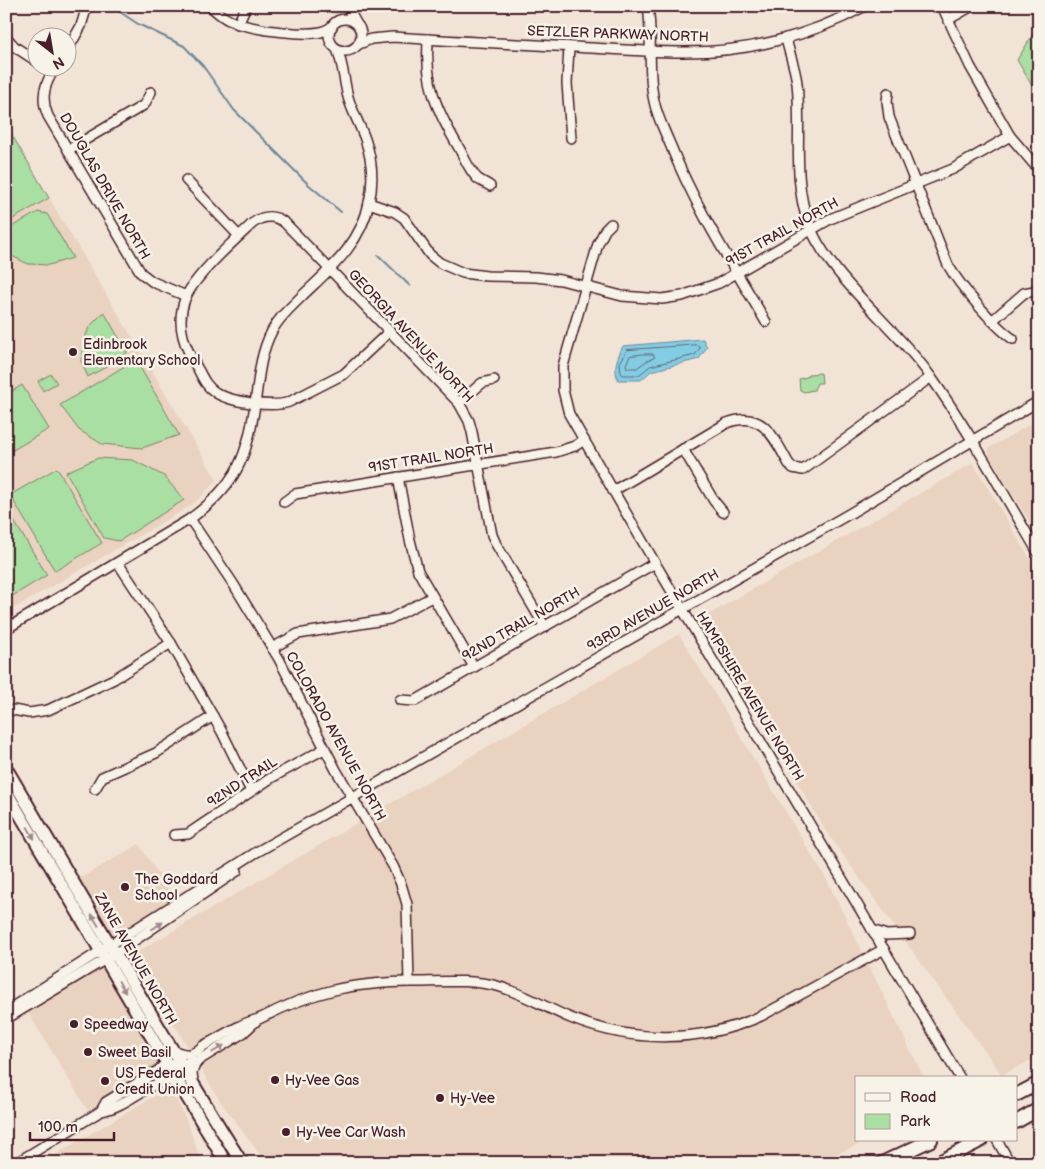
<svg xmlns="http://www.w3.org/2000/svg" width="1045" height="1169" font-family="'Balsamiq Sans',sans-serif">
  <rect width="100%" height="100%" fill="#f1e4d6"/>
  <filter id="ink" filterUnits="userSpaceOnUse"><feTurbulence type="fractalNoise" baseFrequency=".02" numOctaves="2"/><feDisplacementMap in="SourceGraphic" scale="10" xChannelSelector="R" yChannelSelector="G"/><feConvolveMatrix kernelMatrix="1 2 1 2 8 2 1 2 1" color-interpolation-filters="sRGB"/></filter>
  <g filter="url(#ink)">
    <!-- built -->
    <g fill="#ead2c0">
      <polygon points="49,198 217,480 199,499 189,507 6,613 6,223"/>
      <polygon points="1039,419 1039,537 989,455 989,448"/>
      <polygon points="973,463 1039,574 1039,1056 1002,1075 827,833 703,621 704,617"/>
      <polygon points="679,634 828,882 924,1078 856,1078 856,1140 870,1140 814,1163 266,1163 220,1101 135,959 139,951"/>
      <polygon points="139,844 175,900 123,933 111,935 103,927 89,895 79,879"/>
      <polygon points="99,969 105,969 123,994 132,1016 154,1054 158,1061 157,1066 153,1072 88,1111 26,1009 72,981 90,974"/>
      <polygon points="168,1088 173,1093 186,1119 202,1163 41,1163"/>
    </g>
    <!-- green -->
    <g fill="#a9dfa2" stroke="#7a7f66">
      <polygon points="1039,28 1039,98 1017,60 1035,31"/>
      <polygon points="6,125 49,198 6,223"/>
      <polygon points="38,212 47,214 73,258 49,265 28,264 6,253 6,230"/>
      <polygon points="104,312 127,352 125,356 88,377 81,361 83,344 89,327"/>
      <polygon points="128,364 140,367 179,435 142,448 102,444 79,430 60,405"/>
      <polygon points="821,373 822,383 817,383 814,390 804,392 800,390 799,379 807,377 809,374"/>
      <polygon points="51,374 57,383 43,391 38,381"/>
      <polygon points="22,385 49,429 6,454 6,395"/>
      <polygon points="98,458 133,460 164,476 184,500 119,541 104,538 66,472"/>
      <polygon points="57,468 102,543 55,571 10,495"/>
      <polygon points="6,508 47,575 6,600"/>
    </g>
    <!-- water -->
    <path fill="#83cde4" stroke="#6c879a" d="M703,339l4,8 -8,12 -48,12 -10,9h-23c-5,-14 -1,-21 5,-34z"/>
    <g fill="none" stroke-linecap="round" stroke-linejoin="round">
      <!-- shore -->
      <g stroke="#616575" stroke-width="1">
        <polygon points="698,345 700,348 695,355 650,366 639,375 623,375 621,373 620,363 627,350"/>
        <polygon points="643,354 653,354 655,357 645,362 637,368 627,368 626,364 630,356"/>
      </g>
      <!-- stream -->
      <g stroke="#6c879a" stroke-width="2">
        <polyline points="111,6 138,24 184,46 203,66 234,110 308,184 341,212"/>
        <polyline points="378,255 410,286"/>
      </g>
      <defs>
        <g id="minor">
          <path d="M210,6c6,5 12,11 19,14 18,9 72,16 92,12 4,-1 7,-3 11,-5"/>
          <polyline points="350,6 350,12 356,23"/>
          <path d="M648,6c5,32 -1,64 6,95 3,15 10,29 16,43 25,63 62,120 96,178"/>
          <polyline points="942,6 970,66 1010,136 1039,170"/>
          <polyline points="949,19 972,6"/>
          <circle cx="345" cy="35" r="16"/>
          <polyline points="238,24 246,6"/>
          <polyline points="6,37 15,47 38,62"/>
          <path d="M786,38c3,15 9,29 11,45 5,46 -5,94 11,139 21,56 85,102 120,151 41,57 75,120 111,181"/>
          <path d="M428,39c-3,46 8,70 31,109 5,9 10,22 18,30 3,3 9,5 13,8"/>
          <path d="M359,44l12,-5 22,-2c60,4 121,7 181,10 35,2 71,5 106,5 64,1 129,-15 185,-46"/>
          <polyline points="569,47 567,83 571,138"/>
          <polyline points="68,49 81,26 87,6"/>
          <path d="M55,68c-10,15 -15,30 -7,48l93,157 12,9 33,14"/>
          <path d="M888,93l-1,8 2,16 59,148c12,21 45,60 65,74"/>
          <polyline points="68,150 144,105 151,92"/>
          <polyline points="186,180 239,236"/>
          <polyline points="369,203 395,212 404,218 430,255 440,263 463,273 487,276 536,277 561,280 622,296 662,299 682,296 719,283 830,219 953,169 1010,136"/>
          <polyline points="611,224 605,230 598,244 563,366 563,390 569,414 655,563 960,1078"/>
          <polyline points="993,320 1024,293 1039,290"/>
          <path d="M390,331l-46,43 -55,28c-16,6 -60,0 -74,-10 -8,-5 -12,-13 -16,-21 -14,-23 -24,-45 -14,-72 8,-22 50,-59 68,-76 11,-8 22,-8 32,0l174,180 10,18 3,11 20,103 4,9 49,83"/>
          <polyline points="459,403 482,383 494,380"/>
          <polyline points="683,449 714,501 723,512"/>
          <polyline points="398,477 410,540 418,571 474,667"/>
          <path d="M613,491l114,-68c36,-14 47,15 62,41l4,4 10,2 128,-93"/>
          <polyline points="284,502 295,494 556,452 575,446 584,440"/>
          <polyline points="190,519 234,585 279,659 336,770 393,866 401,884 407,904 409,982"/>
          <polyline points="118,563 171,643 222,732 251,791"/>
          <path d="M6,629l184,-110c48,-35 59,-65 66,-122 3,-23 5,-45 16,-66 7,-14 19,-24 30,-35 28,-27 59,-52 67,-93 5,-22 3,-44 -4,-64 -5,-14 -13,-28 -17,-42 -4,-16 -5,-33 -11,-48"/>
          <polyline points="272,648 298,634 390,619 432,597"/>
          <polyline points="400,700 415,701 655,563"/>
          <polyline points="13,710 29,713 48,710 114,679 171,643"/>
          <polyline points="95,789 102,777 156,753 213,716"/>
          <polyline points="174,835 188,834 271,778 324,749"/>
          <polyline points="872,930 886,935 910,934"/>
          <polyline points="6,1011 255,853 849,514 1039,401"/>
          <polyline points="6,1019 116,953 237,871"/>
          <path d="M172,1050c6,2 12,5 18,4 5,-1 10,-5 13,-8 12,-6 24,-14 37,-20 6,-4 14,-5 21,-8 53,-27 89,-35 149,-36 28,0 59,-3 87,4 26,7 51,23 76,33 61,24 128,24 188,-3l123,-67"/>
          <polyline points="193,1081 192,1073 196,1062 243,1033 255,1022"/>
          <polyline points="101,1111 106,1102 159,1070 164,1065 165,1061"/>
          <polyline points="997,1140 1010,1163"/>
          <path d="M16,1163l85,-52c24,-4 42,-25 67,-31l12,6"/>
        </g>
        <g id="major">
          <path d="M6,768c78,132 154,265 236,395"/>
          <polyline points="6,791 226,1163"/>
          <polyline points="176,1063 186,1065 196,1062"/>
        </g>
        <g id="highway">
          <polyline points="1016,1095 1039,1083"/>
          <polyline points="1016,1122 1039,1109"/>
          <polyline points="882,1163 931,1140"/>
          <polyline points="937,1163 982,1140"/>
        </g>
      </defs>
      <!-- minor casing -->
      <use href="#minor" stroke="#4a1f2b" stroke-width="12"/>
      <!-- major casing -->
      <use href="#major" stroke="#4a1f2b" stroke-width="15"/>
      <!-- highway casing -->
      <use href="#highway" stroke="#4a1f2b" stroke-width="16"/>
      <!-- minor -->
      <use href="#minor" stroke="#f7f3e8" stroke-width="9"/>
      <!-- major -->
      <use href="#major" stroke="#f7f3e8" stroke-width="11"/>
      <!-- highway -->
      <use href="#highway" stroke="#f7f3e8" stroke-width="12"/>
    </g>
    <!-- one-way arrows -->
    <defs><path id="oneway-solid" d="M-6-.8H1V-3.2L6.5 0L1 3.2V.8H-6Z" transform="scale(1.25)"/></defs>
    <g fill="#a0898a">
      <use href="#oneway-solid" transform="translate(31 833) rotate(60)"/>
      <use href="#oneway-solid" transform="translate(95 920) rotate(-121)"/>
      <use href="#oneway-solid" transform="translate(157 926) rotate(-33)"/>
      <use href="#oneway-solid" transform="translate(122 987) rotate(59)"/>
      <use href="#oneway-solid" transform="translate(218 1049) rotate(-31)"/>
    </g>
  </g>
  <!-- markers -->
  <g fill="#4a1f2b" stroke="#f7f3e8" stroke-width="2">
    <circle cx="73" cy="352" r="5"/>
    <circle cx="125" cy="887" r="5"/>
    <circle cx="74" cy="1024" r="5"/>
    <circle cx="88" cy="1052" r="5"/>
    <circle cx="275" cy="1080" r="5"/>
    <circle cx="105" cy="1081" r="5"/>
    <circle cx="440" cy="1098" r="5"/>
    <circle cx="286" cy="1132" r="5"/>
  </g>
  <g text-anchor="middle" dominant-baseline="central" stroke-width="5" stroke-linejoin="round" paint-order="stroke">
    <!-- street labels -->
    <g font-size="14" fill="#4a1f2b" stroke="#f7f3e8">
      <text transform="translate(618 34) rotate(2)">SETZLER PARKWAY NORTH</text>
      <text transform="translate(105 186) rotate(60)">DOUGLAS DRIVE NORTH</text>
      <text transform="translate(782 232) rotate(-29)">91ST TRAIL NORTH</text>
      <text transform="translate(411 336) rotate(47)">GEORGIA AVENUE NORTH</text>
      <text transform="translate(431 458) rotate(-9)">91ST TRAIL NORTH</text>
      <text transform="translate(653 610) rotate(-30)">93RD AVENUE NORTH</text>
      <text transform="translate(521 624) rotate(-30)">92ND TRAIL NORTH</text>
      <text transform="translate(750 696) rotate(59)">HAMPSHIRE AVENUE NORTH</text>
      <text transform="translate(336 736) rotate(61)">COLORADO AVENUE NORTH</text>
      <text transform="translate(242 782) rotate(-33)">92ND TRAIL</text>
      <text transform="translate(136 959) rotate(60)">ZANE AVENUE NORTH</text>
    </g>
    <!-- poi labels -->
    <g font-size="14" fill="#4a1f2b" stroke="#f7f3e8" text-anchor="start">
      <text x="83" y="344">Edinbrook<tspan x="83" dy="16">Elementary School</tspan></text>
      <text x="135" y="879">The Goddard<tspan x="135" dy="16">School</tspan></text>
      <text x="84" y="1024">Speedway</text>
      <text x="98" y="1052">Sweet Basil</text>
      <text x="115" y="1073">US Federal<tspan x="115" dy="16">Credit Union</tspan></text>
      <text x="285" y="1080">Hy-Vee Gas</text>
      <text x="450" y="1098">Hy-Vee</text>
      <text x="296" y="1132">Hy-Vee Car Wash</text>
    </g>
  </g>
  <!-- margin -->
  <rect width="1045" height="1169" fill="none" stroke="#f7f3e8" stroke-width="25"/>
  <rect x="12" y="12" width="1020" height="1144" fill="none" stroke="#4a1f2b" stroke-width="2" filter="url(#ink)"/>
  <!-- legend -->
  <rect x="855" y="1076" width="162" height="65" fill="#f7f3e8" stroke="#b29e9c"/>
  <rect x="865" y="1093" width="25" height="8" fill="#f7f3e8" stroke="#b29e9c"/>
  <text x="900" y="1102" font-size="15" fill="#4a1f2b">Road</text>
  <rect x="865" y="1114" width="25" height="15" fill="#a9dfa2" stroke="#b29e9c"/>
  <text x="900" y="1126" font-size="15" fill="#4a1f2b">Park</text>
  <!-- north arrow -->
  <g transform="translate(52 52) rotate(149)"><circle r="24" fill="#f7f3e8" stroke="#b29e9c"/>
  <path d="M0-4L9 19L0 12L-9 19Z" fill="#4a1f2b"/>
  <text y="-8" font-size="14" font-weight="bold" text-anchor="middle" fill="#4a1f2b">N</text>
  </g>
  <!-- scale -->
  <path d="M30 1132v8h84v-8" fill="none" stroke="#4a1f2b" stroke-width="2.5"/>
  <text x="38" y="1132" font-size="15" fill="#4a1f2b" stroke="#f7f3e8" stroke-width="4" paint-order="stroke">100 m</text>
</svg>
